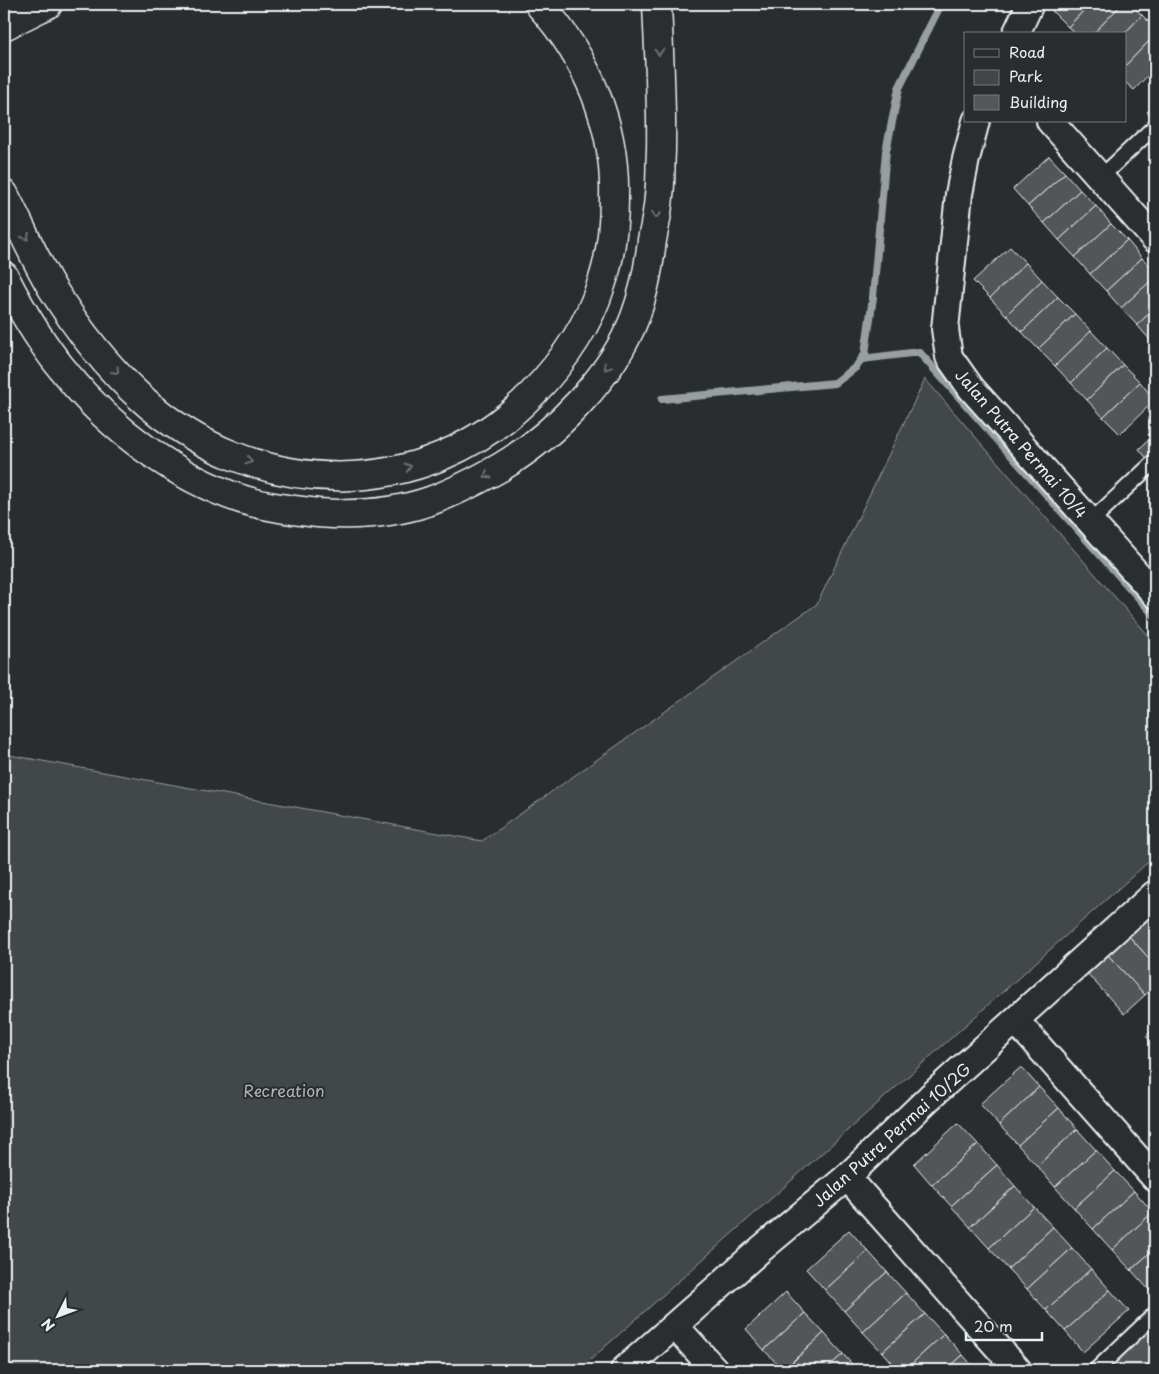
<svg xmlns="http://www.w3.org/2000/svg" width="1159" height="1374" font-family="'Playpen Sans',sans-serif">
  <rect width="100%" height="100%" fill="#2a2d2e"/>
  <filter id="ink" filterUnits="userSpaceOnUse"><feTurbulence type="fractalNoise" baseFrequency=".02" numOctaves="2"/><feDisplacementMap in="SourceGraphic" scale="10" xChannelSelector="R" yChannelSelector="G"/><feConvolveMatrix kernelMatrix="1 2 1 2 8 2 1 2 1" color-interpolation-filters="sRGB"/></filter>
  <g filter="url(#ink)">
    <!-- green -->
    <polygon fill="#424648" stroke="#959ca0" points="925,379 1155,643 1155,856 579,1370 4,1370 4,754 482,841 817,604"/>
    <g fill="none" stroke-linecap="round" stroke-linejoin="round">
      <!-- stream -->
      <g stroke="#989fa3" stroke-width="8">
        <polyline points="862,359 919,352 1155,616"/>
        <polyline points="662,399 835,383 856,367 865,354 873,297 886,151 899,88 941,4"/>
      </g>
    </g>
    <!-- building -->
    <g fill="#535759" stroke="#e8f1f8">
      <polygon points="1058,4 1090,4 1068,27 1052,11"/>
      <polygon points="1090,4 1122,4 1093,34 1076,34 1068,27"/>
      <polygon points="1122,4 1130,4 1142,15 1124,34 1093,34"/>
      <polygon points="1142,15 1155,28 1155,35 1125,66 1124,34"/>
      <polygon points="1155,35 1155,68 1134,90 1125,82 1125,66"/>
      <polygon points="1155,105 1155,121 1147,112"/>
      <polygon points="1049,156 1065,173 1028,206 1013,189"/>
      <polygon points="1065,173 1080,190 1044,223 1028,206"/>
      <polygon points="1080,190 1096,206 1059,240 1044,223"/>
      <polygon points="1096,206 1111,224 1075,257 1059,240"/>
      <polygon points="1111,224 1127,240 1090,274 1075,257"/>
      <polygon points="1127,240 1142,258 1106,291 1090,274"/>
      <polygon points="1010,247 1026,263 990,298 973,281"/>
      <polygon points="1142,258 1155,271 1155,277 1121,308 1106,291"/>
      <polygon points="1026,263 1042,280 1006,315 990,298"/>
      <polygon points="1155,277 1155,308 1137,325 1121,308"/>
      <polygon points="1042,280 1058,297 1022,332 1006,315"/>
      <polygon points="1058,297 1075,314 1038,349 1022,332"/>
      <polygon points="1155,308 1155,339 1152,342 1137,325"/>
      <polygon points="1075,314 1091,331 1055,366 1038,349"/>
      <polygon points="1091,331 1107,348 1071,383 1055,366"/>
      <polygon points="1107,348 1123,365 1087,400 1071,383"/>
      <polygon points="1123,365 1140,382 1103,417 1087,400"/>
      <polygon points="1140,382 1155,400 1120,434 1103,417"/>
      <polygon points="1155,434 1155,466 1154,467 1139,449"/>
      <polygon points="1148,915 1155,924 1155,965 1127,934"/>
      <polygon points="1127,934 1155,965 1155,986 1145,995 1106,953"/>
      <polygon points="1106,953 1145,995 1124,1014 1085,971"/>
      <polygon points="1155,1027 1155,1046 1146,1036"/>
      <polygon points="1021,1067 1039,1087 999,1125 980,1104"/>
      <polygon points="1039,1087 1059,1108 1018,1145 999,1125"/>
      <polygon points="1059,1108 1077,1129 1037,1166 1018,1145"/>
      <polygon points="958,1123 978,1144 932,1185 914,1164"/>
      <polygon points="1077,1129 1096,1150 1055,1187 1037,1166"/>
      <polygon points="978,1144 997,1165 951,1206 932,1185"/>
      <polygon points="1096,1150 1115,1171 1074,1208 1055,1187"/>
      <polygon points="997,1165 1015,1186 970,1227 951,1206"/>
      <polygon points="1115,1171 1134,1191 1093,1229 1074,1208"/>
      <polygon points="1015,1186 1034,1207 989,1248 970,1227"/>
      <polygon points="1134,1191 1153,1212 1112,1250 1093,1229"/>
      <polygon points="1034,1207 1053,1227 1008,1269 989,1248"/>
      <polygon points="1153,1212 1155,1215 1155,1248 1131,1270 1112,1250"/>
      <polygon points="1053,1227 1072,1248 1027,1289 1008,1269"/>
      <polygon points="849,1230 868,1251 825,1290 806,1269"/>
      <polygon points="1072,1248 1091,1269 1046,1310 1027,1289"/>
      <polygon points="1155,1248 1155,1286 1150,1291 1131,1270"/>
      <polygon points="868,1251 887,1272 844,1311 825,1290"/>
      <polygon points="1091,1269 1110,1290 1065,1331 1046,1310"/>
      <polygon points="887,1272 906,1293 863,1332 844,1311"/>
      <polygon points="1110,1290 1129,1311 1083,1352 1065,1331"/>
      <polygon points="786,1292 805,1313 764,1350 746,1329"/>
      <polygon points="906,1293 925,1314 882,1352 863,1332"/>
      <polygon points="805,1313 824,1333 783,1370 764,1350"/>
      <polygon points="925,1314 944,1334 905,1370 898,1370 882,1352"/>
      <polygon points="1146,1330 1155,1340 1155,1359 1143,1370 1103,1370"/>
      <polygon points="824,1333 843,1354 825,1370 784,1370"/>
      <polygon points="944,1334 963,1355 946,1370 905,1370"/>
      <polygon points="843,1354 857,1370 825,1370"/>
      <polygon points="963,1355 976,1370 946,1370"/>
      <polygon points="1155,1359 1155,1370 1143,1370"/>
    </g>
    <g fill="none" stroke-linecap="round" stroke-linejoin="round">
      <defs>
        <g id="service">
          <polyline points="1101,177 1155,126"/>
          <polyline points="1090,522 1155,461"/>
          <polyline points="1096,1370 1155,1314"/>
        </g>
        <g id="minor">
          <polyline points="1016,34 1030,4"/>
          <polyline points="976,121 966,159 959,194 945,329 949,357 971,388 1155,594"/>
          <polyline points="1050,121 1155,239"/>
          <polyline points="1016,1021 1155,1178"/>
          <polyline points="847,1177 1018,1370"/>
          <polyline points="675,1326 715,1370"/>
          <polyline points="624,1370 761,1249 847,1177 930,1097 1155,894"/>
        </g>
        <g id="motorway">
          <polyline points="4,26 48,4"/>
          <path d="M4,194c16,31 30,64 48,94 24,39 54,78 88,109 114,104 284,109 393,-4 30,-31 55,-66 68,-108 10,-28 13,-59 13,-88 2,-72 -27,-140 -75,-193"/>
          <path d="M4,276c18,36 38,69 64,100 43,53 107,101 173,123 25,8 51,11 77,14 37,3 77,0 112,-12 25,-9 48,-21 71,-34 53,-32 112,-91 134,-150 9,-24 14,-51 17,-77 3,-14 6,-29 7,-44 2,-15 1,-30 2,-45 1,-49 -2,-98 -4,-147"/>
        </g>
      </defs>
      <!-- service casing -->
      <use href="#service" stroke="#e8f1f8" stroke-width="18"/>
      <!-- minor casing -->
      <use href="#minor" stroke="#e8f1f8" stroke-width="30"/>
      <!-- motorway casing -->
      <use href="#motorway" stroke="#e8f1f8" stroke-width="31"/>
      <!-- service -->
      <use href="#service" stroke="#2a2d2e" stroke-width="14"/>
      <!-- minor -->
      <use href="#minor" stroke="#2a2d2e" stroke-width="26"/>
      <!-- motorway -->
      <use href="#motorway" stroke="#2a2d2e" stroke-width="28"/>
    </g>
    <!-- one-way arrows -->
    <defs><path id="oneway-chevron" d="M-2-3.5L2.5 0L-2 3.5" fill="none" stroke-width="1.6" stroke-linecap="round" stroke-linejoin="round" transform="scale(1.25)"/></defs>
    <g stroke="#6c7275">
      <use href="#oneway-chevron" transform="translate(659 52) rotate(87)"/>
      <use href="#oneway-chevron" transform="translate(656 215) rotate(99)"/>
      <use href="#oneway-chevron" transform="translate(26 237) rotate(63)"/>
      <use href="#oneway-chevron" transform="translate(607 367) rotate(124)"/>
      <use href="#oneway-chevron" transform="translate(116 371) rotate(48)"/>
      <use href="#oneway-chevron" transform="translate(249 461) rotate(18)"/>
      <use href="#oneway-chevron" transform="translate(408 467) rotate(-15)"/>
      <use href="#oneway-chevron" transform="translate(487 475) rotate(149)"/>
    </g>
  </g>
  <g text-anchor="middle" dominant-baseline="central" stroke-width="4" stroke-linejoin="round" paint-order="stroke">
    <!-- street labels -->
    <g font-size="16" fill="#e8f1f8" stroke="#2a2d2e">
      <text transform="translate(1022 443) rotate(49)">Jalan Putra Permai 10/4</text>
      <text transform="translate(891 1134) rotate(-42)">Jalan Putra Permai 10/2G</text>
    </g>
    <!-- park labels -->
    <g font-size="16" fill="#aeb5ba" stroke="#2a2d2e">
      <text x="284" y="1090">Recreation</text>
    </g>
  </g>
  <!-- margin -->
  <rect width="1159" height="1374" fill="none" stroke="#2a2d2e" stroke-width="20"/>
  <rect x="10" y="10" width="1139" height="1354" fill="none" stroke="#e8f1f8" stroke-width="2" filter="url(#ink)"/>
  <!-- legend -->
  <rect x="964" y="32" width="162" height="90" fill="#2a2d2e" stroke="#767b7f"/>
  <rect x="974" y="49" width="25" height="8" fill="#2a2d2e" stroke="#767b7f"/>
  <text x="1009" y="58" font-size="15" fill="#e8f1f8">Road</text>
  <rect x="974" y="70" width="25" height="15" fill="#424648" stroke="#767b7f"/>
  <text x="1009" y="82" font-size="15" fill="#e8f1f8">Park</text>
  <rect x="974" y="95" width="25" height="15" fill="#535759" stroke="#767b7f"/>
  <text x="1009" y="108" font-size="15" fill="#e8f1f8">Building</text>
  <!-- north arrow -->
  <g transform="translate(58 1316) rotate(228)" stroke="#2a2d2e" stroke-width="4" paint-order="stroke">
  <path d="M0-4L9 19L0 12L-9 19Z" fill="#e8f1f8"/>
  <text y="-8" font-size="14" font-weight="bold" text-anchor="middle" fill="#e8f1f8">N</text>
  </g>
  <!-- scale -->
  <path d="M966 1332v8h76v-8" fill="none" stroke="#e8f1f8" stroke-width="2.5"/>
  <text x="974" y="1332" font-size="15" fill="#e8f1f8" stroke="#2a2d2e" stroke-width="4" paint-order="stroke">20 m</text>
</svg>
